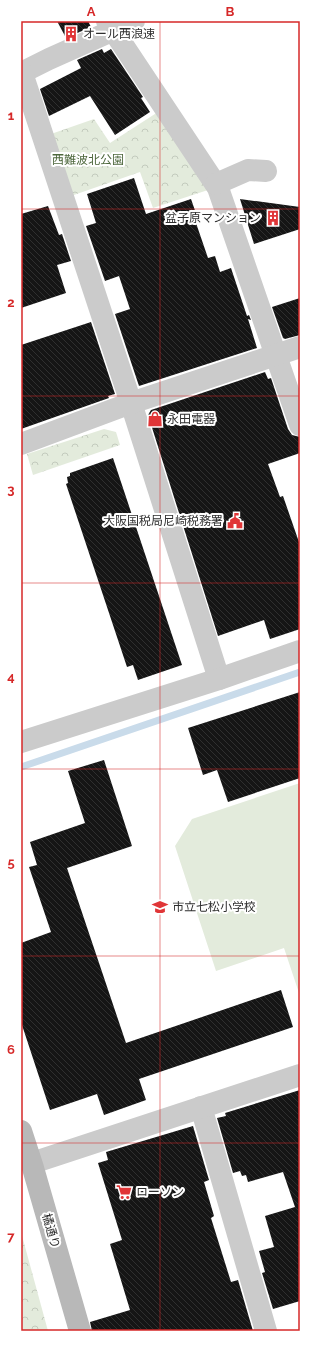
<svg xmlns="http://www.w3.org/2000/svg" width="321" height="1352" font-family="Raleway,'Noto Sans JP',sans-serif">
  <defs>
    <pattern id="forest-crowns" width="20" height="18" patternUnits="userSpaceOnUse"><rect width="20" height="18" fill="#e3ebdc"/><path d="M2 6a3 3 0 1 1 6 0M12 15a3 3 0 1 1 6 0" fill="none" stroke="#c3cabd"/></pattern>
    <pattern id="building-back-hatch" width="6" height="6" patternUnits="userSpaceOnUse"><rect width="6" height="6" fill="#151515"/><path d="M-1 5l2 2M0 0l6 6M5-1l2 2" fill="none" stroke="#2f2f2f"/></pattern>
  </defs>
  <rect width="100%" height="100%" fill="#fff"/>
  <!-- forest -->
  <g fill="url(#forest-crowns)">
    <polygon points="158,112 208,190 153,208 140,172 71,196 51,134 94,119 110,143"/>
    <polygon points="104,429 116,432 120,445 33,475 27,454"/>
    <polygon points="21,1232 48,1331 21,1331"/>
  </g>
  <!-- pitch -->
  <polygon fill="#e3ebdc" points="300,783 300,996 284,948 216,971 175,846 192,819"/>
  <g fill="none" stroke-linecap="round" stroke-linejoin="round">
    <!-- stream -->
    <polyline stroke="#c9dbea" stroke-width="7" points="21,767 300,672"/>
  </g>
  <!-- building -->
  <g fill="url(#building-back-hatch)">
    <polygon points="57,21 88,21 91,27 66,38"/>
    <polygon points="102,49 104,53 111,49 143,97 141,98 150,112 115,135 90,96 49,116 40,89 81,68 77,60"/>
    <polygon points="134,178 146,214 191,199 199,222 196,223 208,258 215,256 220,272 231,268 247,316 249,315 251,320 248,319 257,348 139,386 115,314 130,309 119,276 105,281 86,226 96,223 87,194"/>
    <polygon points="240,199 300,207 300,229 254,244"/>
    <polygon points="48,206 59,235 62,234 71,261 57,265 66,293 21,308 21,214"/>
    <polygon points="300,298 300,335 285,339 283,338 272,307"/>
    <polygon points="91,322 115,394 108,396 109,398 21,429 21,345"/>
    <polygon points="265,372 268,379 271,378 288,429 292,435 300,437 300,453 268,464 280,497 283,496 300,545 300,629 270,639 264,620 218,636 148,415 151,410"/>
    <polygon points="113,458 182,665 138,680 133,665 127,667 66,484 68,483 67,477 70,476 70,473"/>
    <polygon points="300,692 300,778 228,802 217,770 203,775 188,728"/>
    <polygon points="104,760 132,846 67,868 126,1043 281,990 293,1027 139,1079 146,1100 104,1115 97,1094 50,1110 21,1022 21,943 51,932 29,867 37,865 30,842 85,823 68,771"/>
    <polygon points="300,1090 300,1301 273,1309 262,1273 265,1272 259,1251 274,1247 265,1216 295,1207 283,1172 248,1182 246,1175 242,1176 240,1171 233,1173 217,1118 226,1116 225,1113"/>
    <polygon points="193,1126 209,1180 204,1182 214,1216 211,1218 231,1282 238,1280 253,1331 92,1331 90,1322 130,1310 110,1244 122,1240 98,1163 108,1160 106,1152"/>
  </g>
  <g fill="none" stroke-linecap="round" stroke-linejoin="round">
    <!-- street -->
    <g stroke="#cbcbcb" stroke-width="22">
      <polyline points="107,21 218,188 300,425"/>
      <polyline points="21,73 49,59 134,21"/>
      <polyline points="22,73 131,403 219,679"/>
      <polyline points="216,184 248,170 266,171"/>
      <polyline points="21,444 131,403 300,347"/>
      <polyline points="21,742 219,679 300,651"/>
      <polyline points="201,1107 266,1331"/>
      <polyline points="32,1163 300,1075"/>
    </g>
    <!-- secondary -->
    <polyline stroke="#b8b8b8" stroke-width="22" points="21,1131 33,1168 80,1331"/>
  </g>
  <!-- grid -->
  <path fill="none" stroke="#d62828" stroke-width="1" stroke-opacity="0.55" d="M160,21v1310M21,209h279M21,396h279M21,583h279M21,769h279M21,956h279M21,1143h279"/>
  <!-- icons -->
  <defs>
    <symbol id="building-bare" viewBox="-9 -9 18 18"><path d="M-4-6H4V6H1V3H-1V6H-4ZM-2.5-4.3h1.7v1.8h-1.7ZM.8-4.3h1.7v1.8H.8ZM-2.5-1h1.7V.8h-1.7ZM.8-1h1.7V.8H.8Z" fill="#e03537" stroke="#fff" stroke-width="2.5" paint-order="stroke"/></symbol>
    <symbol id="shop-bare" viewBox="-9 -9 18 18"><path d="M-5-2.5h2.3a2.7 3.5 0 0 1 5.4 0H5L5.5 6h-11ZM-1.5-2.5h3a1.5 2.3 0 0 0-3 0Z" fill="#e03537" stroke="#fff" stroke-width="2.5" paint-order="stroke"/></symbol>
    <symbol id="civic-bare" viewBox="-9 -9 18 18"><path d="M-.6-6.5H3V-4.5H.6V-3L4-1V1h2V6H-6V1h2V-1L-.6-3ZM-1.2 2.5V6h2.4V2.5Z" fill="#e03537" stroke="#fff" stroke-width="2.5" paint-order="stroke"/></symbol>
    <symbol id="school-bare" viewBox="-9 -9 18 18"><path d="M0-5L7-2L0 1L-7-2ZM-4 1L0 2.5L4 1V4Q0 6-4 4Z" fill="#e03537" stroke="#fff" stroke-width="2.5" paint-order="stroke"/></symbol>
    <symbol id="supermarket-bare" viewBox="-9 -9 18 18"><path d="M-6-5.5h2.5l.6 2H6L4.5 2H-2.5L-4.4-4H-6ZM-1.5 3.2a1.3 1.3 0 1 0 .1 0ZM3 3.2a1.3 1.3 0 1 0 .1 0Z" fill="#e03537" stroke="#fff" stroke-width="2.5" paint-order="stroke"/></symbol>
  </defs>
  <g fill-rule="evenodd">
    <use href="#building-bare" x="60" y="23" width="22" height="22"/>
    <use href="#building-bare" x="262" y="207" width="22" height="22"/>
    <use href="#shop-bare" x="144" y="408" width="22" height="22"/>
    <use href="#civic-bare" x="224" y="510" width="22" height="22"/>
    <use href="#school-bare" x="149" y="896" width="22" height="22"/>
    <use href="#supermarket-bare" x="113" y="1181" width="22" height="22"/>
  </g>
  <g text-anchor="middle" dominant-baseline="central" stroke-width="4" stroke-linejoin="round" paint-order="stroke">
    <!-- poi labels -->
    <g font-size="12" fill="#2e2e2e" stroke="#fff" text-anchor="start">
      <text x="83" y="34">オール西浪速</text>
      <text x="261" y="218" text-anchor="end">盆子原マンション</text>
      <text x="167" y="419">永田電器</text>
      <text x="223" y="521" text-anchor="end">大阪国税局尼崎税務署</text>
      <text x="172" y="907">市立七松小学校</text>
      <text x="136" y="1192">ローソン</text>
    </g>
    <!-- park labels -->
    <g font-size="12" fill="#4e683d" stroke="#fff">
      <text x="88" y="160">西難波北公園</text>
    </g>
    <!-- street labels -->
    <g font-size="12" fill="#2e2e2e" stroke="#fff">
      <text transform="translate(51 1231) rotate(74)">橘通り</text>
    </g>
  </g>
  <!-- border -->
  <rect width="321" height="1352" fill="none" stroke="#ffffff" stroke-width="44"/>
  <rect x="22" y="22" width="277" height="1308" fill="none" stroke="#d62828" stroke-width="1.5"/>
  <g font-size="13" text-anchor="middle" font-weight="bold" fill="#d62828">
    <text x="91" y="16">A</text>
    <text x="230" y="16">B</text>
    <text x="11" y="120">1</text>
    <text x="11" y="307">2</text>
    <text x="11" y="494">3</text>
    <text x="11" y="681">4</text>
    <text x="11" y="867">5</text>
    <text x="11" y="1054">6</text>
    <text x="11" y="1241">7</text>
  </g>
</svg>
